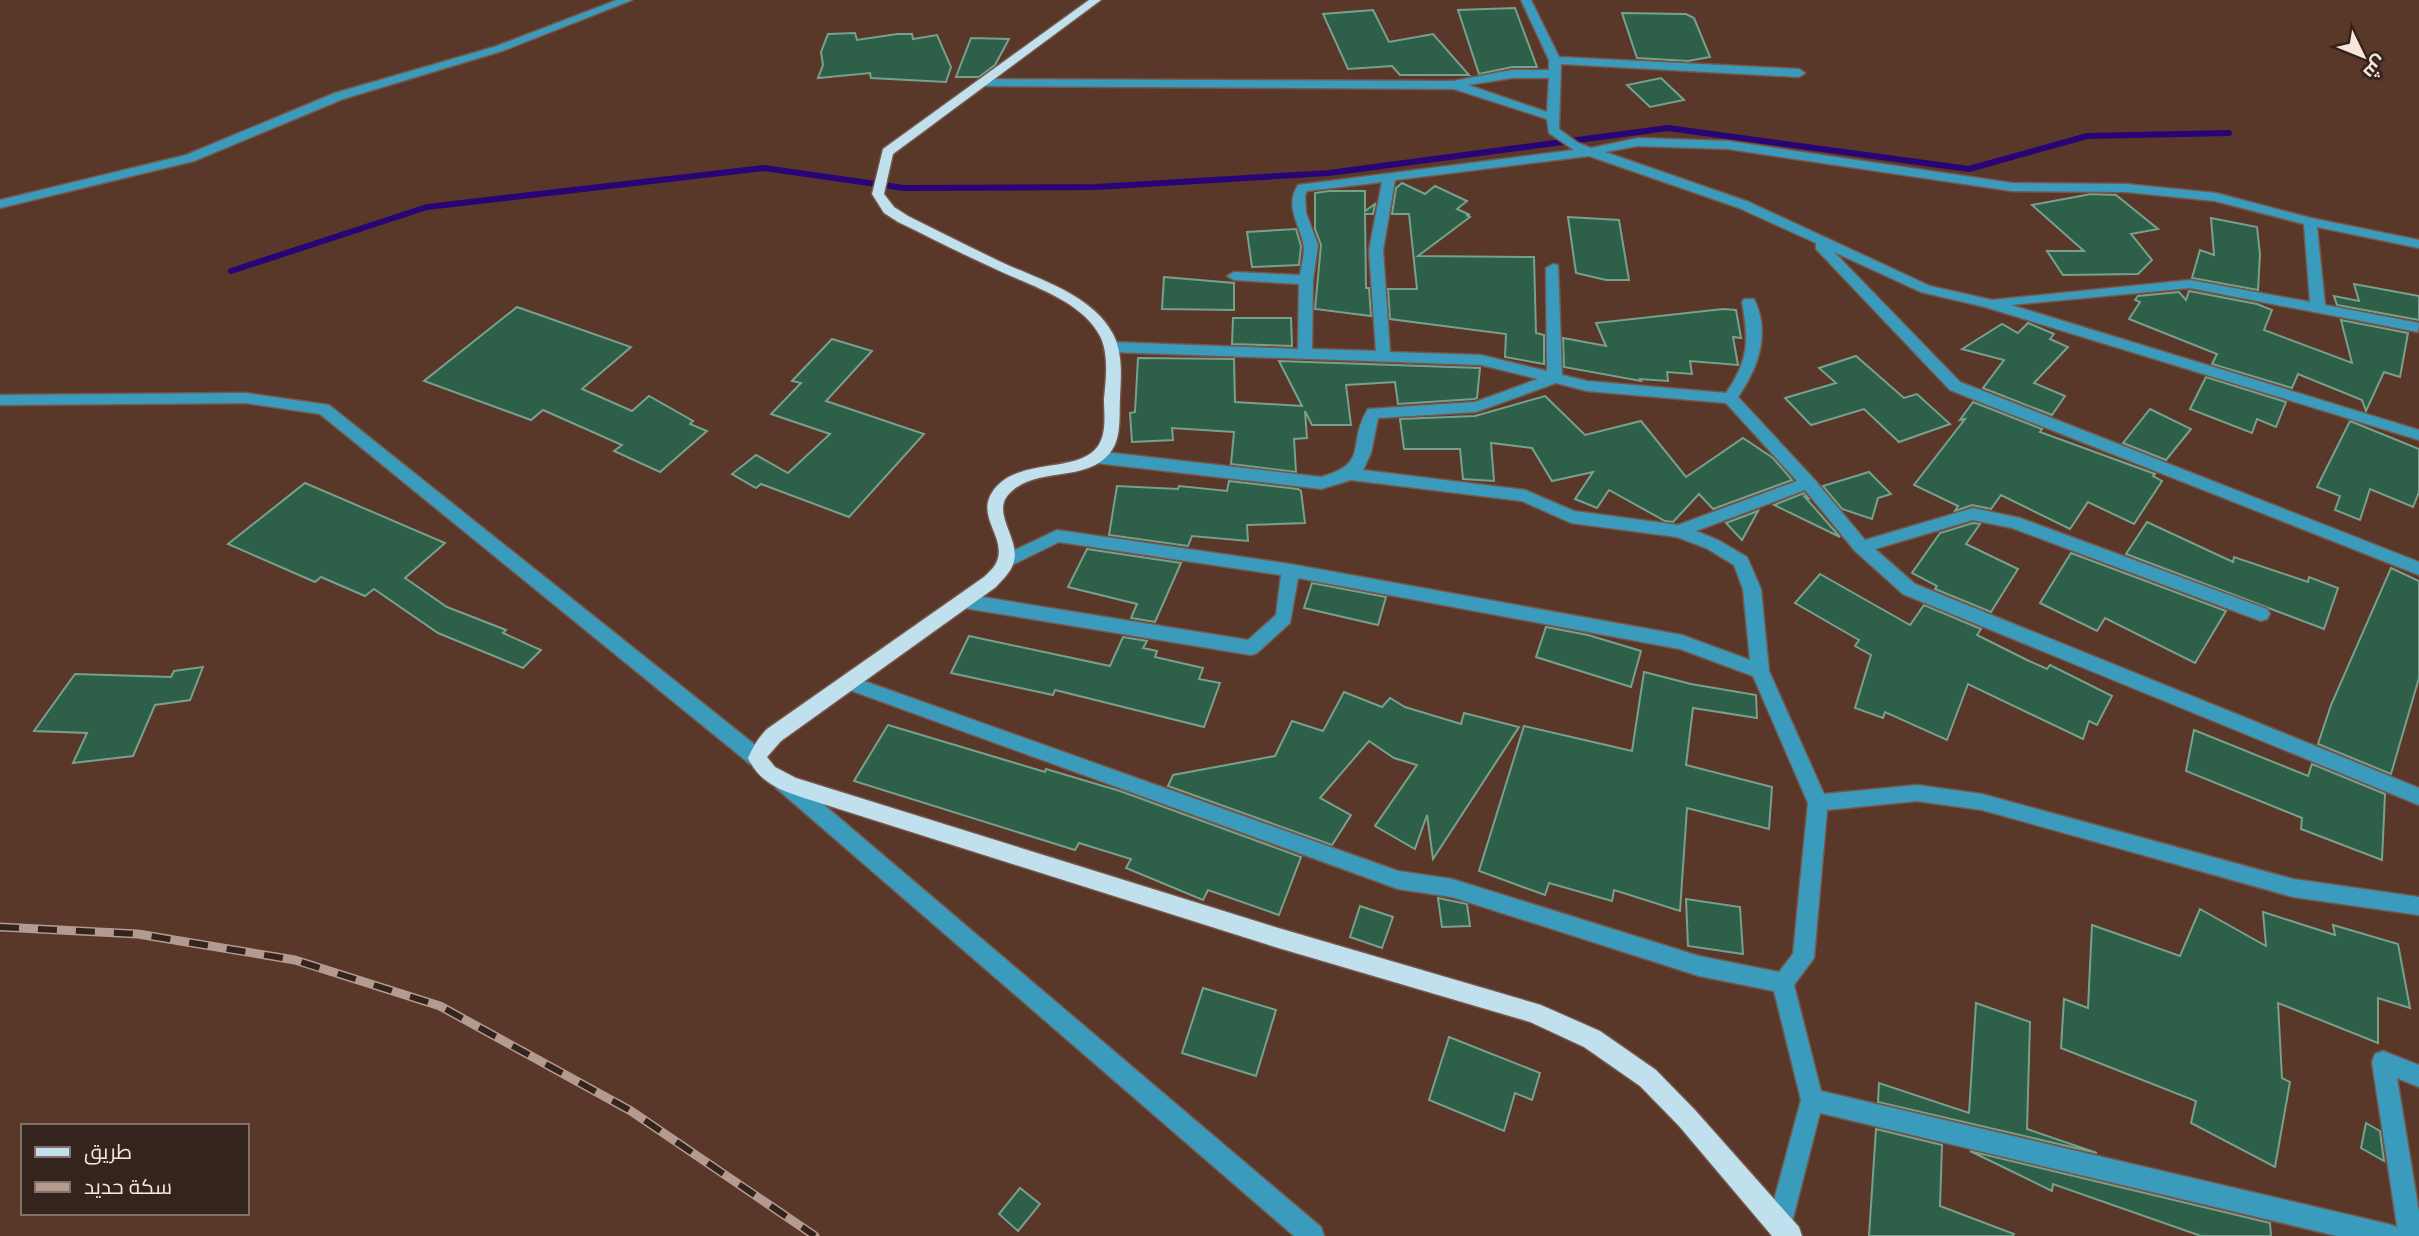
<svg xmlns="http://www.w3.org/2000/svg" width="2419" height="1236" font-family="'IBM Plex Sans',Cairo,sans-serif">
  <rect width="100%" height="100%" fill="#59382a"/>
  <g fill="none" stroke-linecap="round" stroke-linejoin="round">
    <!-- stream -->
    <polyline stroke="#290476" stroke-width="6" points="231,271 427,207 764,168 904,188 1096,187 1329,173 1668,128 1969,169 2087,136 2229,133"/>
  </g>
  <!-- building -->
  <g fill="#2d5f49" stroke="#78a18d" stroke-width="2">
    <polygon points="1515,8 1537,67 1512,67 1479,74 1458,10"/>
    <polygon points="1373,10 1389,42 1433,34 1469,75 1400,75 1392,66 1348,69 1323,14"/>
    <polygon points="1622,13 1686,14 1694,18 1710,57 1688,61 1637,58"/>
    <polygon points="855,33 857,40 897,34 912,34 913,39 937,35 951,67 946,82 871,78 870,73 818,78 823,65 821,52 828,34"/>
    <polygon points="971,38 1009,39 995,65 979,77 956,77"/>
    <polygon points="1661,78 1684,100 1650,107 1627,85"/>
    <polygon points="1402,183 1425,194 1435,186 1467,201 1457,209 1470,215 1466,215 1470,217 1418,256 1534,257 1536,333 1544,335 1544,364 1505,357 1506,334 1390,319 1388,289 1417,289 1409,214 1392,214 1396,188"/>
    <polygon points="1329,191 1365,191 1365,211 1375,204 1373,214 1365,214 1366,288 1369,288 1371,316 1315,309 1321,245 1315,229 1315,193"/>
    <polygon points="2091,194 2116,195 2158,229 2131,234 2152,260 2138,274 2063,275 2047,251 2084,251 2032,205"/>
    <polygon points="1568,217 1619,220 1629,280 1606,280 1576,273"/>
    <polygon points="2211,218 2257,227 2260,254 2258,290 2192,278 2200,250 2214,255"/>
    <polygon points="1296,229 1301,246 1299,265 1252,267 1247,232"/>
    <polygon points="1164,277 1234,283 1234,310 1162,309"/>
    <polygon points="2354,284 2419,296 2419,320 2337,305 2334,296 2359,301"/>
    <polygon points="2189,291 2257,304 2272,310 2264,330 2352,363 2341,320 2408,333 2400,377 2384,372 2366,411 2362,400 2298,374 2292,388 2212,364 2217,354 2129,319 2140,302 2135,300 2138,296 2179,292 2186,300"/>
    <polygon points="517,307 631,347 582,389 632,411 649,396 693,421 690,424 707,431 660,472 614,451 622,445 543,410 531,420 424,381"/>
    <polygon points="1723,309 1736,310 1741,338 1733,337 1738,365 1690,361 1692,374 1667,372 1668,381 1640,379 1641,381 1564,367 1563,338 1606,346 1596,323"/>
    <polygon points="1233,318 1291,318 1292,346 1232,344"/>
    <polygon points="2028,323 2054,334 2050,339 2068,347 2034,383 2065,396 2052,415 1983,388 2004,360 1962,349 2002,324 2018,333"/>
    <polygon points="832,339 872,351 826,401 924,434 849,517 761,484 756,488 732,474 756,455 788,473 830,434 771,414 801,383 792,381"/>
    <polygon points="1856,356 1904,398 1917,394 1950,424 1899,442 1864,409 1811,425 1785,398 1836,383 1819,368"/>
    <polygon points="1138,358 1234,359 1235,402 1302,406 1279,361 1480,368 1477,398 1474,399 1398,404 1395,382 1346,385 1351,425 1312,425 1305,411 1307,438 1294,439 1296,472 1231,464 1234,432 1172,428 1173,440 1132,442 1130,413 1135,412"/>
    <polygon points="2206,377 2286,402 2276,427 2257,419 2252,433 2190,409"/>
    <polygon points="1545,396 1585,435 1641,421 1686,477 1743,438 1773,458 1792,480 1713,509 1699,494 1673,522 1665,521 1609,490 1597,508 1575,499 1593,472 1552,481 1532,448 1491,443 1494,481 1463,479 1460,449 1404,449 1400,419 1475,416"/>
    <polygon points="1973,402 2042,429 2040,432 2155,474 2153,476 2162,481 2134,524 2088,502 2070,529 2001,495 1991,509 1972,505 1955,511 1958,506 1914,485 1965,419 1960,420"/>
    <polygon points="2150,409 2191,429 2166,460 2123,443"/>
    <polygon points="2350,421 2419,449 2419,492 2413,507 2370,489 2360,520 2335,510 2340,496 2317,487"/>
    <polygon points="1869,472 1891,494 1878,498 1872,519 1842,509 1823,486"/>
    <polygon points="1229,481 1298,489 1301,491 1305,523 1247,525 1248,541 1192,536 1188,546 1109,535 1117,486 1178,489 1179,486 1227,491"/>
    <polygon points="305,483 445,543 405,578 447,607 506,630 503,633 541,650 523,668 438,633 374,589 365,596 321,577 315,582 228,544"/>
    <polygon points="1804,493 1808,498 1805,497 1840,537 1774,505"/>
    <polygon points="1758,511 1742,540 1726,523"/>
    <polygon points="2147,522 2233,562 2234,557 2308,582 2309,577 2338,588 2324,629 2126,554"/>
    <polygon points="1973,523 1980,524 1966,544 2018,569 1991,612 1935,589 1937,586 1912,573 1940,533"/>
    <polygon points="1087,549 1181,563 1155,622 1131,618 1137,604 1068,587"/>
    <polygon points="2071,553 2226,611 2195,663 2105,618 2097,631 2040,603"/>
    <polygon points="2391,568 2419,581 2419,678 2391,774 2318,744 2331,705"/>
    <polygon points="1820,574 1910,625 1924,605 1981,629 1977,635 2027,660 2047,669 2050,665 2112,696 2097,725 2089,721 2083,739 1968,684 1947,740 1885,712 1883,718 1855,708 1871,655 1855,646 1859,640 1795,603"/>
    <polygon points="1312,583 1386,597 1378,625 1304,608"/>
    <polygon points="1546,627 1588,635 1641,651 1631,687 1536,657"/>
    <polygon points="969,636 1110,666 1123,637 1147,641 1143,648 1157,651 1155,657 1203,668 1199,679 1220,683 1204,727 1055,690 1053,695 951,673"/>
    <polygon points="203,667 190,700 155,705 133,756 73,763 87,733 34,731 75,674 171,677 174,671"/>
    <polygon points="1644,672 1691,684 1756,695 1757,718 1693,708 1686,765 1772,787 1769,829 1687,808 1680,911 1614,890 1612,901 1549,883 1545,895 1479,871 1524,726 1632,751"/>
    <polygon points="1344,692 1382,707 1390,698 1405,707 1461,724 1464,713 1519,727 1433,859 1427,815 1415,849 1375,826 1417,765 1394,758 1369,741 1320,798 1351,815 1332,845 1168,786 1173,775 1275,756 1292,721 1323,731"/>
    <polygon points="888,725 1045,772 1046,769 1120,791 1301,857 1279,915 1208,890 1203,900 1126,868 1131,859 1079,843 1075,850 854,781"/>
    <polygon points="2194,730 2308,776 2312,764 2385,794 2382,860 2301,829 2302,818 2186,771"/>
    <polygon points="1438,898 1467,904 1470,926 1442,927"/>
    <polygon points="1686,899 1740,907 1743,954 1688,946"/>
    <polygon points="1360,906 1393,917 1382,948 1350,937"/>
    <polygon points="2200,909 2266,946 2263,912 2335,935 2333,925 2398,944 2410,1008 2378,998 2378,1043 2278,1003 2282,1078 2290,1082 2275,1167 2191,1123 2196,1101 2061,1048 2064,999 2088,1008 2092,925 2180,956"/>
    <polygon points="1203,988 1276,1010 1256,1076 1182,1053"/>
    <polygon points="1976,1003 2030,1022 2027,1129 2097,1153 1878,1102 1879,1083 1969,1113"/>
    <polygon points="1449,1037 1540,1073 1532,1100 1515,1093 1504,1131 1429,1100"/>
    <polygon points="2366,1123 2380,1131 2384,1161 2361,1148"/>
    <polygon points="1876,1129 1942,1145 1940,1206 2014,1234 2013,1236 1869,1236"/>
    <polygon points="1970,1151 2270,1223 2271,1236 2201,1236 2053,1184 2052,1191"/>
    <polygon points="1020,1188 1040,1204 1018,1231 999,1214"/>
  </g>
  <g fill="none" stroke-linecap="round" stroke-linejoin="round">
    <defs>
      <g id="minor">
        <polygon points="617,0 632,0 502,51 343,99 194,161 0,208 0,200 186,155 335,93 494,47"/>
        <path d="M1521,0h10l28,57 240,12 6,4 -6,4 -238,-13 -2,65 19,14 13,5 47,-10 90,3 284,42 114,1 90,9 95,25 108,22v8l-102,-21 8,78 94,18 -1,9 -228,-44 -179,17 408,125v10l-434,-133 -64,-15 -87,-40 126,130 459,180v13l-469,-185 -134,-141v-6l-77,-35 -150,-52 -194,24 -12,70 7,102 91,3 66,16 -1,-103 7,-4 5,1 4,110 25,6 139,12c23,-33 23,-52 16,-91l2,-3h10c17,34 4,69 -16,98l76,82 51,61 108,-32 47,10 247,91 3,5 -3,5 -6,2 -249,-93 -39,-8 -98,29 40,35 504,204v17l-516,-211 -48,-43 -50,-61 -109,41 22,9 29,17 14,32 8,82 55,123 93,-9 65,9 311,85 126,18v18l-126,-18 -311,-87 -65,-9 -90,9 -13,148 -20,27 27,106 567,133 9,3 1,5 -26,-170 3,-8 8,-3 36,14v22l-22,-9 22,134v24h-82l-517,-123 -29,113 -4,8 -13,2 -7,-10 34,-126 -27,-109 -75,-15 -247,-79 -54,-8 -554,-201 -3,-5 3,-5 6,-2 548,195 54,8 247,77 80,16 14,-18 15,-151 -55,-127 -73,-27 -382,-71 -8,45 -33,30 -6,2 -287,-47 -6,-2 -3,-5 3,-5 6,-2 284,46 28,-25 5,-40 -222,-33 -47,23h-12l-2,-4 2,-4 57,-27 233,34 392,71 68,25 -7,-71 -9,-24 -28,-17 -29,-11 -106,-14 -49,-22 -171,-21 -30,9 -225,-26 -8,-6 8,-6 225,26c50,-14 25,-33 47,-68l107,-7 63,-23 -57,-14 -370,-13 -7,-5 7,-5 187,7 1,-65 -65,-4 -7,-4 7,-4 66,3c1,-10 6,-23 3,-33 -5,-21 -18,-36 -5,-57l276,-35 -25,-17 -2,-14 -93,-30 -471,-3 -6,-4 2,-3 474,2 59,-11h37v-10zM1512,78h37l-2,34 -79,-27zM1638,146l90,3 284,42 114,1 89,9 89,23 6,78 -120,-22 -198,20 -62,-14 -181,-84 -144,-50zM1382,182l-13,68 7,101 -64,-2 1,-69 5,-35 -12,-32 -1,-17 2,-5zM1556,383l31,8 139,12 71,78 -119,44 -104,-14 -49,-21 -162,-20 8,-17 7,-35 98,-6z"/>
        <polygon points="246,393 329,405 764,752 766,758 764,764 757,766 750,764 320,414 246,403 0,405 0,395"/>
        <polygon points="783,774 790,776 1321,1227 1324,1236 1294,1236 776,788 773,782 776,776"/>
      </g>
      <path id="major" d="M1089,0h12l-208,154 -9,40 10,13 14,9c30,15 60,30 91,45 38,18 93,33 114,73 10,19 8,42 7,63 -1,19 2,41 -10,56 -25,31 -76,12 -102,42 -16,18 12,45 6,66 -2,10 -11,18 -18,26l-215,154 -14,16 8,10 21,11 479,149 266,78 59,26 56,39 39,40 104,117 3,9h-30l-93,-110 -39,-40 -56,-39 -54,-25 -255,-75 -474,-150c-24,-8 -42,-16 -53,-39 5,-11 10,-20 19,-29l217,-152c4,-4 11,-10 13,-16 10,-26 -26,-47 0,-75 26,-28 82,-13 101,-40 9,-13 6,-33 6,-47 2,-20 5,-45 -4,-63 -20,-38 -76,-52 -111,-70 -31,-14 -60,-29 -91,-44l-14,-9 -12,-19 11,-45z"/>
    </defs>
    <!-- minor casing -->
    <use href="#minor" stroke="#76574a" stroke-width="3"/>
    <!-- major casing -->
    <use href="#major" stroke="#76574a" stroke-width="3"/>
    <!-- minor -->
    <use href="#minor" fill="#3a9bbc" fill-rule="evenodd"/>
    <!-- major -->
    <use href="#major" fill="#c0e0ed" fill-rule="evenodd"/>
    <defs>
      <polyline id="rail" points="0,927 138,934 295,960 440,1006 631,1111 815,1236"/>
    </defs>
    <!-- rail casing -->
    <use href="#rail" stroke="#b59a8f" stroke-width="9"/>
    <!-- rail -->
    <use href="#rail" stroke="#33241d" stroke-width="6" stroke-dasharray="19" stroke-linecap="butt"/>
  </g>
  <!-- legend -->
  <rect x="21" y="1124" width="228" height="91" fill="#33241d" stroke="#837169" stroke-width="2"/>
  <rect x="35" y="1147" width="35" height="10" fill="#c0e0ed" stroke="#837169" stroke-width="2"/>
  <text x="84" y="1159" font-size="21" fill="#fae5dc">طريق</text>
  <rect x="35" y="1182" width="35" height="10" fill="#b59a8f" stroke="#837169" stroke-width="2"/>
  <text x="84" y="1194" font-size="21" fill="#fae5dc">سكة حديد</text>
  <!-- north arrow -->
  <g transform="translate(2363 56) rotate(133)" stroke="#33241d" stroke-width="5" paint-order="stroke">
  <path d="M0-5L12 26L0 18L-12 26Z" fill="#fae5dc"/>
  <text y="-10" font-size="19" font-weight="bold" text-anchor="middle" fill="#fae5dc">ش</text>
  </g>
</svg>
